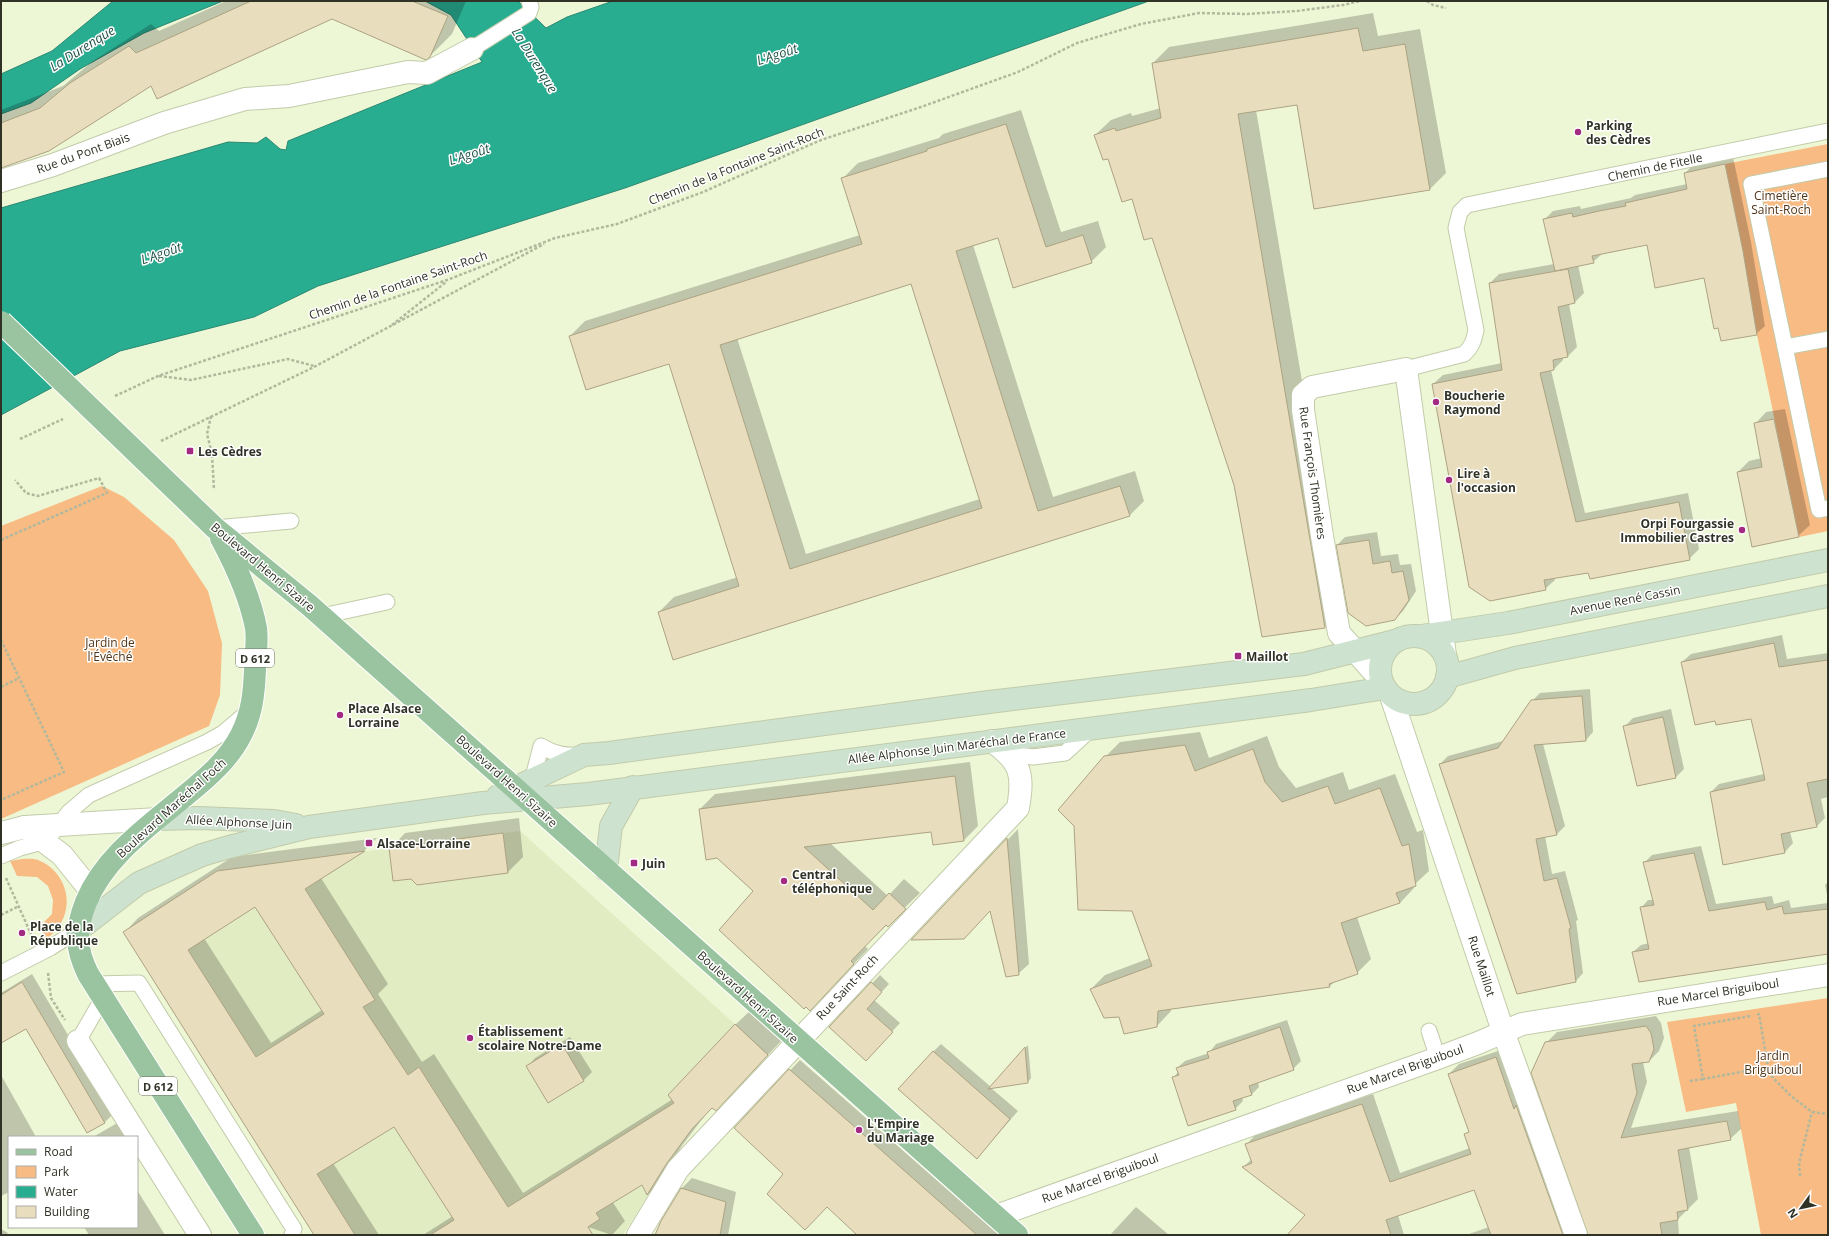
<svg xmlns="http://www.w3.org/2000/svg" width="1829" height="1236" font-family="'Open Sans',sans-serif">
  <rect width="100%" height="100%" fill="#eef7d5"/>
  <!-- built -->
  <polygon fill="#e1ecc2" points="520,831 765,1051 692,1129 678,1147 623,1235 314,1235 149,974 178,956 151,914 217,871"/>
  <!-- green -->
  <g fill="#f7bb83">
    <polygon points="1828,144 1828,531 1799,537 1757,335 1743,251 1725,164"/>
    <polygon points="102,486 124,497 174,540 208,591 222,643 220,695 209,726 1,819 1,526"/>
    <path d="M22,859c5,0 13,-1 18,2 18,7 30,29 26,48 -2,13 -11,23 -20,31l-6,-14 12,-12 1,-14 -5,-14 -11,-9 -20,-1 -7,-15z"/>
    <polygon points="1828,998 1828,1235 1761,1235 1736,1103 1686,1112 1667,1022"/>
  </g>
  <!-- water -->
  <g fill="#29ad91" stroke="#2b8871">
    <polygon points="113,1 223,1 144,33 80,69 31,103 1,114 1,74 52,51"/>
    <polygon points="425,1 518,1 546,28 567,17 613,1 1149,1 625,188 318,286 254,317 120,351 1,415 1,208 228,142 257,143 266,137 280,149 286,150 288,141 482,62 451,15"/>
  </g>
  <!-- shadow -->
  <g fill="#0003" fill-rule="evenodd">
    <polygon points="226,1 466,1 452,34 430,56 332,18 151,84 1,167 1,110 63,86 93,61 151,24 159,31"/>
    <polygon points="1373,13 1378,36 1420,29 1446,173 1430,189 1315,208 1298,104 1256,110 1341,611 1325,627 1263,635 1235,484 1153,236 1095,135 1111,120 1131,113 1132,116 1161,108 1153,63 1169,47"/>
    <path d="M1021,110l40,122 37,-11 8,26 -15,15 -93,-25 -25,8 80,252 82,-26 9,30 -15,15 -470,96 15,-15 64,-20 -68,-214 -100,-27 15,-15 275,-86 -17,-57 15,-15 81,-25 4,-4zM911,283l69,216 -174,55 -69,-216z"/>
    <polygon points="1733,157 1751,242 1765,326 1756,334 1705,277 1648,244 1602,254 1593,262 1578,265 1584,293 1574,303 1569,304 1577,347 1568,356 1563,357 1563,360 1554,369 1551,370 1585,513 1688,493 1699,549 1689,559 1589,571 1554,577 1555,580 1545,589 1433,384 1443,375 1502,363 1490,283 1499,274 1554,264 1545,219 1553,211 1580,206 1581,209 1608,203 1631,198 1635,195 1687,184 1685,173 1693,165"/>
    <polygon points="1785,409 1810,525 1798,536 1738,472 1749,461 1762,458 1755,424 1766,412"/>
    <polygon points="1377,532 1381,556 1398,554 1400,565 1411,564 1416,591 1403,611 1395,619 1337,545 1345,537"/>
    <polygon points="1782,635 1787,659 1828,653 1828,797 1821,799 1825,818 1817,826 1790,832 1793,843 1785,852 1711,792 1719,784 1764,774 1752,717 1682,662 1691,654"/>
    <polygon points="1590,689 1593,732 1586,740 1543,744 1565,826 1557,834 1545,836 1552,874 1565,871 1578,920 1576,921 1583,973 1576,981 1440,764 1448,756 1503,741 1532,701 1540,693"/>
    <polygon points="1671,709 1684,769 1676,777 1625,726 1633,718"/>
    <polygon points="1200,732 1209,758 1267,736 1279,767 1296,788 1343,772 1349,790 1395,774 1417,832 1423,830 1429,871 1413,886 1414,888 1400,903 1357,917 1371,959 1357,973 1335,981 1330,986 1171,1008 1171,1011 1157,1026 1119,1016 1091,989 1105,975 1150,958 1105,757 1120,742"/>
    <polygon points="970,762 978,826 963,841 932,831 830,843 888,896 904,879 920,893 865,946 868,949 824,995 700,809 715,794"/>
    <polygon points="519,818 523,857 508,872 390,849 405,833"/>
    <polygon points="1018,829 1029,964 1018,974 990,909 913,939"/>
    <path d="M377,838l-13,13 -43,27 67,106 -10,10 44,68 12,-8 89,139 150,-94 62,-74 15,-14 32,29 -52,55 -18,12 -6,7 -25,33 -19,33 -14,14 -6,-11 -30,18 13,20 -13,14 -36,-12 -8,12h-145l30,-19 -59,-91 -61,38 46,72h-63l-192,-302 14,-15 94,-61zM255,905l67,105 -51,33 -67,-105z"/>
    <polygon points="1701,846 1716,904 1772,896 1774,904 1789,900 1791,908 1828,903 1828,953 1633,952 1641,945 1649,943 1641,908 1648,900 1653,900 1644,863 1652,855"/>
    <polygon points="1828,882 1828,899 1825,885"/>
    <polygon points="32,974 114,1113 105,1122 87,1132 26,1028 1,1042 1,993"/>
    <polygon points="880,975 889,984 874,1000 900,1023 874,1051 830,1027"/>
    <polygon points="1656,1016 1661,1023 1664,1038 1659,1051 1649,1061 1643,1062 1647,1082 1631,1128 1738,1111 1741,1129 1730,1139 1689,1147 1698,1199 1678,1219 1679,1235 1589,1235 1546,1043 1557,1032"/>
    <polygon points="1287,1020 1301,1061 1293,1069 1258,1082 1259,1087 1252,1094 1242,1098 1243,1101 1235,1109 1173,1078 1178,1072 1177,1068 1185,1061 1209,1053 1216,1044"/>
    <polygon points="570,1037 592,1072 584,1080 549,1102 528,1066 535,1058"/>
    <polygon points="941,1044 991,1087 1028,1045 1031,1078 1028,1082 991,1088 1018,1111 977,1158 933,1052"/>
    <polygon points="1507,1048 1579,1235 1466,1235 1489,1227 1474,1189 1398,1215 1404,1235 1288,1235 1307,1215 1243,1167 1252,1159 1246,1145 1256,1134 1373,1094 1400,1173 1470,1148 1466,1135 1470,1130 1449,1074 1459,1064"/>
    <polygon points="800,1060 999,1235 859,1235 827,1206 785,1174 735,1128"/>
    <polygon points="1,1075 36,1137 9,1137 9,1192 1,1196"/>
    <polygon points="119,1122 128,1137 93,1137"/>
    <polygon points="692,1178 736,1192 728,1235 659,1235 682,1188"/>
    <polygon points="137,1190 165,1235 89,1235 84,1227 137,1227"/>
    <polygon points="1136,1207 1169,1235 1110,1235"/>
    <polygon points="1,1229 8,1233 6,1235 1,1235"/>
  </g>
  <!-- building -->
  <g fill="#e8ddbc" stroke="#ada383" fill-rule="evenodd">
    <polygon points="251,1 412,1 448,16 430,57 426,60 332,19 157,99 151,86 49,151 1,168 1,123 40,108 70,83 129,46 136,53"/>
    <polygon points="1358,28 1363,51 1405,44 1430,190 1314,209 1297,105 1238,114 1325,628 1262,637 1234,485 1152,238 1144,240 1132,199 1122,202 1108,159 1103,160 1094,135 1115,128 1116,131 1161,118 1152,63"/>
    <path d="M1006,124l40,123 37,-12 9,28 -79,25 -15,-50 -42,13 82,260 82,-25 10,30 -457,144 -15,-48 81,-26 -70,-222 -83,26 -17,-54 293,-92 -21,-66 86,-27v-2zM911,284l71,224 -192,61 -70,-224z"/>
    <polygon points="1725,164 1743,251 1757,335 1721,341 1718,328 1714,329 1704,278 1655,288 1647,245 1592,256 1594,263 1555,271 1543,219 1572,213 1573,217 1599,211 1626,206 1625,203 1687,189 1684,173"/>
    <polygon points="1568,269 1575,303 1558,307 1568,357 1553,360 1554,370 1540,373 1576,522 1679,502 1690,560 1590,579 1588,573 1544,580 1546,590 1490,601 1469,587 1432,384 1502,370 1489,283"/>
    <polygon points="1774,419 1799,537 1752,547 1737,472 1762,467 1754,423"/>
    <polygon points="1369,540 1373,564 1390,561 1392,573 1403,571 1409,600 1395,620 1366,626 1348,613 1336,545"/>
    <polygon points="1774,643 1779,667 1828,660 1828,779 1807,783 1817,827 1781,834 1785,853 1723,865 1710,792 1765,780 1760,757 1751,719 1716,725 1715,721 1695,725 1681,662"/>
    <polygon points="1582,696 1586,741 1534,745 1557,835 1536,839 1544,881 1557,878 1571,928 1569,929 1576,982 1517,994 1439,764 1498,748 1531,700"/>
    <polygon points="1663,717 1676,778 1637,786 1623,726"/>
    <polygon points="1185,745 1195,771 1253,749 1265,782 1282,802 1328,786 1335,804 1380,788 1402,846 1409,844 1416,886 1396,893 1400,903 1341,923 1358,974 1329,984 1330,987 1158,1011 1157,1027 1124,1034 1119,1017 1104,1018 1090,989 1152,966 1132,911 1078,910 1074,826 1058,810 1104,756"/>
    <polygon points="955,776 964,841 933,845 931,832 804,847 873,910 889,893 906,909 888,927 886,925 851,961 854,964 810,1011 806,1007 804,1009 719,930 753,891 717,858 706,860 699,809"/>
    <polygon points="503,833 508,873 417,885 411,879 393,881 389,848"/>
    <polygon points="1007,838 1019,975 1006,977 990,911 964,939 911,940"/>
    <path d="M365,851l-60,38 70,111 -12,7 45,68 11,-8 89,140 166,-104 -6,-8 67,-71 33,31 -52,56 -4,-3 -20,21 -25,34 -20,32 -5,-10 -46,28 4,6 -12,8 5,8h-163l24,-15 -60,-93 -77,47 38,61h-41l-191,-303 94,-61zM255,907l69,107 -68,43 -68,-107z"/>
    <polygon points="1694,853 1709,911 1765,902 1767,910 1782,906 1784,914 1828,909 1828,954 1639,982 1632,952 1649,949 1640,907 1654,905 1643,862"/>
    <polygon points="22,982 105,1123 87,1133 26,1029 1,1043 1,995"/>
    <polygon points="871,982 882,992 867,1009 893,1032 866,1061 829,1027"/>
    <polygon points="1646,1026 1651,1033 1654,1049 1649,1062 1632,1064 1637,1093 1621,1138 1727,1121 1731,1140 1678,1150 1688,1210 1677,1212 1678,1220 1660,1223 1662,1235 1588,1235 1531,1073 1545,1042"/>
    <polygon points="1280,1027 1294,1070 1249,1086 1252,1095 1233,1101 1236,1110 1188,1126 1172,1077 1179,1075 1176,1068 1209,1058 1207,1052"/>
    <polygon points="562,1044 584,1081 548,1103 526,1066"/>
    <polygon points="1025,1047 1028,1083 988,1089"/>
    <polygon points="933,1051 1010,1119 977,1159 898,1089"/>
    <polygon points="1496,1057 1514,1109 1516,1105 1563,1235 1491,1235 1474,1190 1386,1220 1391,1235 1287,1235 1305,1215 1242,1167 1252,1163 1245,1144 1362,1104 1390,1182 1471,1154 1464,1134 1469,1132 1448,1074"/>
    <polygon points="789,1069 924,1188 977,1235 857,1235 827,1207 805,1230 767,1194 783,1174 734,1128"/>
    <polygon points="681,1188 726,1202 720,1235 655,1235 661,1221"/>
  </g>
  <g fill="none" stroke-linecap="round" stroke-linejoin="round">
    <defs>
      <g id="lane">
        <polyline points="472,49 529,13 531,7 529,1"/>
        <polyline points="1828,169 1751,184 1819,510 1828,508"/>
        <polyline points="1785,347 1828,339"/>
        <path d="M1406,369l58,-15c8,-7 10,-14 12,-24l-20,-102 4,-16 7,-7 361,-74"/>
        <polyline points="215,528 291,521"/>
        <polyline points="322,616 387,602"/>
        <polyline points="1004,750 1018,755 1033,757 1065,753 1091,729"/>
        <path d="M531,785l10,-39c13,8 24,10 39,9"/>
        <polyline points="1,856 20,848 46,841 69,812 89,795 207,742 223,733 249,711"/>
        <polyline points="1,973 50,948 77,931"/>
        <polyline points="94,984 139,983 294,1229 292,1235"/>
        <polyline points="1429,1031 1438,1058"/>
        <polyline points="78,1041 103,998"/>
      </g>
      <g id="street">
        <polyline points="1,181 53,165 164,123 245,99 289,96 408,72 427,73 472,49"/>
        <polyline points="1381,680 1339,633 1322,536 1303,410 1303,395 1312,387 1406,369 1445,655"/>
        <polyline points="1391,696 1503,1031 1576,1235"/>
        <polyline points="25,827 158,819"/>
        <polyline points="1,833 25,827 62,855 91,891"/>
        <polyline points="78,1041 200,1235"/>
        <polyline points="996,1216 1438,1058 1478,1043 1522,1024 1828,975"/>
        <path d="M638,1235l40,-66 340,-361c6,-34 3,-46 -26,-67"/>
      </g>
      <g id="secondary">
        <circle cx="1414" cy="670" r="34"/>
        <polyline points="1421,636 1508,623 1828,560"/>
        <polyline points="1447,677 1515,658 1828,596"/>
        <polyline points="498,796 584,755 609,753 989,702 1304,664 1395,641"/>
        <polyline points="158,819 199,818 274,821 296,825"/>
        <polyline points="606,870 611,826 633,787"/>
        <polyline points="77,931 139,883 202,855 229,847 309,827 483,803 588,794 1311,700 1385,688"/>
      </g>
      <g id="primary">
        <polyline points="137,453 215,528 309,605 1017,1235"/>
        <path d="M221,538c15,28 29,58 35,90 2,13 -1,29 -1,42 -1,23 -3,44 -14,65 -12,24 -34,43 -55,60 -37,31 -81,61 -100,107 -11,28 -11,45 2,72l165,261"/>
      </g>
    </defs>
    <!-- lane casing -->
    <use href="#lane" stroke="#c2cbaa" stroke-width="17"/>
    <!-- street casing -->
    <use href="#street" stroke="#c2cbaa" stroke-width="24"/>
    <!-- secondary casing -->
    <use href="#secondary" stroke="#c2cbaa" stroke-width="24"/>
    <!-- primary casing -->
    <use href="#primary" stroke="#fff" stroke-width="24"/>
    <!-- path -->
    <g stroke="#b1b89d" stroke-width="2.5" stroke-dasharray="3 2" stroke-linecap="butt">
      <polyline points="1427,1 1433,5 1446,8"/>
      <polyline points="392,325 446,282"/>
      <polyline points="159,376 191,380 288,359 314,366"/>
      <polyline points="115,396 158,376 447,280 555,238 617,224 703,192 821,140 921,107 1018,72 1077,43 1141,24 1199,13 1246,14 1297,11 1343,5 1360,1"/>
      <polyline points="211,416 207,434 212,454 214,490"/>
      <polyline points="20,439 63,419"/>
      <polyline points="161,441 314,367 544,244"/>
      <polyline points="1,540 107,493 99,478 38,496 26,493 15,480"/>
      <polyline points="1,640 64,772 1,800"/>
      <polyline points="1,687 19,678"/>
      <polyline points="6,878 31,934"/>
      <polyline points="1,915 19,906"/>
      <polyline points="48,973 51,998 65,1020"/>
      <polyline points="1757,1015 1759,1014 1768,1067 1773,1078 1791,1096 1812,1112 1828,1114"/>
      <polyline points="1750,1016 1694,1026 1703,1079 1768,1067"/>
      <polyline points="1690,1081 1703,1079"/>
      <polyline points="1800,1176 1799,1163 1812,1112"/>
    </g>
    <!-- lane -->
    <use href="#lane" stroke="#fff" stroke-width="15"/>
    <!-- street -->
    <use href="#street" stroke="#fff" stroke-width="22"/>
    <!-- secondary -->
    <use href="#secondary" stroke="#cde2cf" stroke-width="22"/>
    <!-- primary -->
    <use href="#primary" stroke="#9ac4a0" stroke-width="22"/>
    <defs>
      <polyline id="primary-bridge" points="1,322 137,453"/>
    </defs>
    <!-- primary-bridge casing -->
    <use href="#primary-bridge" stroke="#fff" stroke-width="24" stroke-linecap="butt"/>
    <!-- primary-bridge -->
    <use href="#primary-bridge" stroke="#9ac4a0" stroke-width="22"/>
  </g>
  <!-- markers -->
  <g fill="#a22a82" stroke="#fff" stroke-width="1.5">
    <circle cx="1578" cy="132" r="4"/>
    <circle cx="1436" cy="402" r="4"/>
    <rect x="186" y="447" width="8" height="8" rx="2"/>
    <circle cx="1449" cy="480" r="4"/>
    <circle cx="1742" cy="530" r="4"/>
    <rect x="1234" y="652" width="8" height="8" rx="2"/>
    <circle cx="340" cy="715" r="4"/>
    <rect x="365" y="839" width="8" height="8" rx="2"/>
    <rect x="630" y="859" width="8" height="8" rx="2"/>
    <circle cx="784" cy="881" r="4"/>
    <circle cx="22" cy="933" r="4"/>
    <circle cx="470" cy="1038" r="4"/>
    <circle cx="859" cy="1130" r="4"/>
  </g>
  <g text-anchor="middle" dominant-baseline="central" stroke-width="3" stroke-linejoin="round" paint-order="stroke">
    <!-- shield labels -->
    <g fill="#fff" stroke="#6d7066" stroke-width="1">
      <rect x="236" y="649" width="38" height="18" rx="3"/>
      <rect x="139" y="1077" width="38" height="18" rx="3"/>
    </g>
    <g font-size="11" font-weight="bold" fill="#2f3225">
      <text x="255" y="658">D 612</text>
      <text x="158" y="1086">D 612</text>
    </g>
    <!-- poi labels -->
    <g font-size="12" font-weight="bold" fill="#2f3225" stroke="#fff" text-anchor="start">
      <text x="1586" y="125">Parking<tspan x="1586" dy="14">des Cèdres</tspan></text>
      <text x="1444" y="395">Boucherie<tspan x="1444" dy="14">Raymond</tspan></text>
      <text x="198" y="451">Les Cèdres</text>
      <text x="1457" y="473">Lire à<tspan x="1457" dy="14">l'occasion</tspan></text>
      <text x="1734" y="523" text-anchor="end">Orpi Fourgassie<tspan x="1734" dy="14">Immobilier Castres</tspan></text>
      <text x="1246" y="656">Maillot</text>
      <text x="348" y="708">Place Alsace<tspan x="348" dy="14">Lorraine</tspan></text>
      <text x="377" y="843">Alsace-Lorraine</text>
      <text x="642" y="863">Juin</text>
      <text x="792" y="874">Central<tspan x="792" dy="14">téléphonique</tspan></text>
      <text x="30" y="926">Place de la<tspan x="30" dy="14">République</tspan></text>
      <text x="478" y="1031">Établissement<tspan x="478" dy="14">scolaire Notre-Dame</tspan></text>
      <text x="867" y="1123">L'Empire<tspan x="867" dy="14">du Mariage</tspan></text>
    </g>
    <!-- street labels -->
    <g font-size="12" fill="#2f3225" stroke="#fff">
      <text transform="translate(83 153) rotate(-20)">Rue du Pont Biais</text>
      <text transform="translate(736 166) rotate(-22)">Chemin de la Fontaine Saint-Roch</text>
      <text transform="translate(1655 167) rotate(-12)">Chemin de Fitelle</text>
      <text transform="translate(398 285) rotate(-19)">Chemin de la Fontaine Saint-Roch</text>
      <text transform="translate(1313 473) rotate(82)">Rue François Thomières</text>
      <text transform="translate(263 567) rotate(40)">Boulevard Henri Sizaire</text>
      <text transform="translate(1625 600) rotate(-11)">Avenue René Cassin</text>
      <text transform="translate(957 746) rotate(-7)">Allée Alphonse Juin Maréchal de France</text>
      <text transform="translate(507 781) rotate(42)">Boulevard Henri Sizaire</text>
      <text transform="translate(171 808) rotate(-42)">Boulevard Maréchal Foch</text>
      <text transform="translate(239 822) rotate(3)">Allée Alphonse Juin</text>
      <text transform="translate(1482 966) rotate(72)">Rue Maillot</text>
      <text transform="translate(847 987) rotate(-47)">Rue Saint-Roch</text>
      <text transform="translate(1718 992) rotate(-9)">Rue Marcel Briguiboul</text>
      <text transform="translate(748 997) rotate(42)">Boulevard Henri Sizaire</text>
      <text transform="translate(1405 1069) rotate(-20)">Rue Marcel Briguiboul</text>
      <text transform="translate(1100 1178) rotate(-20)">Rue Marcel Briguiboul</text>
    </g>
    <!-- park labels -->
    <g font-size="12" fill="#513518" stroke="#fff">
      <text x="1781" y="195">Cimetière<tspan x="1781" dy="14">Saint-Roch</tspan></text>
      <text x="110" y="642">Jardin de<tspan x="110" dy="14">l'Évêché</tspan></text>
      <text x="1773" y="1055">Jardin<tspan x="1773" dy="14">Briguiboul</tspan></text>
    </g>
    <!-- water labels -->
    <g font-size="13" font-style="italic" fill="#1e5145" stroke="#fff">
      <text transform="translate(82 48) rotate(-32)">La Durenque</text>
      <text transform="translate(777 54) rotate(-18)">L'Agoût</text>
      <text transform="translate(535 60) rotate(58)">La Durenque</text>
      <text transform="translate(469 154) rotate(-18)">L'Agoût</text>
      <text transform="translate(161 253) rotate(-19)">L'Agoût</text>
    </g>
  </g>
  <!-- border -->
  <rect width="1829" height="1236" fill="none" stroke="#2f3225" stroke-width="4"/>
  <!-- legend -->
  <rect x="8" y="1136" width="130" height="92" fill="#ffffff" stroke="#acada8"/>
  <rect x="16" y="1149" width="20" height="6" fill="#9ac4a0" stroke="#acada8"/>
  <text x="44" y="1156" font-size="12" fill="#2f3225">Road</text>
  <rect x="16" y="1166" width="20" height="12" fill="#f7bb83" stroke="#acada8"/>
  <text x="44" y="1176" font-size="12" fill="#2f3225">Park</text>
  <rect x="16" y="1186" width="20" height="12" fill="#29ad91" stroke="#acada8"/>
  <text x="44" y="1196" font-size="12" fill="#2f3225">Water</text>
  <rect x="16" y="1206" width="20" height="12" fill="#e8ddbc" stroke="#acada8"/>
  <text x="44" y="1216" font-size="12" fill="#2f3225">Building</text>
  <!-- north arrow -->
  <g transform="translate(1801 1208) rotate(237)" stroke="#ffffff" stroke-width="3" paint-order="stroke">
  <path d="M0-3L7 15L0 10L-7 15Z" fill="#2f3225"/>
  <text y="-6" font-size="11" font-weight="bold" text-anchor="middle" fill="#2f3225">N</text>
  </g>
</svg>
